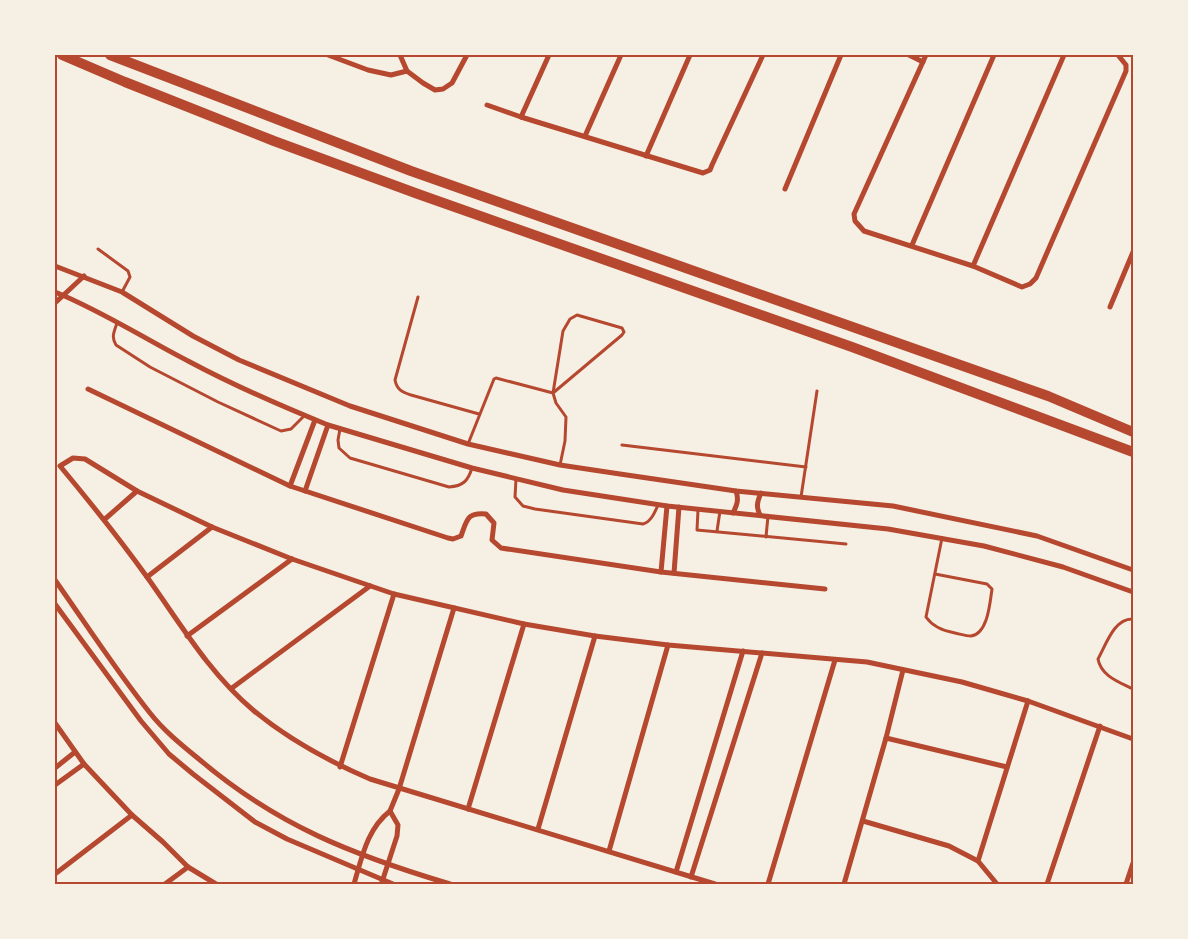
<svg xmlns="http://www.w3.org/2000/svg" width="1188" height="939" font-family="'Exo 2',sans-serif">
  <rect width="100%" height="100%" fill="#f6efe4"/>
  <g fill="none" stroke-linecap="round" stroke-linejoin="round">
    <!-- service -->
    <g stroke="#b5482f" stroke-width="3">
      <polyline points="98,249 128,271 130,277 122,292"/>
      <path d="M418,297l-23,83c2,10 7,12 16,15l68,19"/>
      <path d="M117,323c-3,9 -6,14 -1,22l34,22 68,35 63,29 10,-2 14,-14"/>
      <path d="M340,429l-2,11 1,8 11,10 99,29c14,-1 19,-6 23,-19"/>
      <polyline points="468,444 494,379 496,378 553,393 622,335 624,332 622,328 577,315 570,319 563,331 553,393 556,403 566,417 565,441 560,465"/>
      <polyline points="622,445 806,467"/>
      <path d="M516,479l-1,18 8,9 12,3 108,15c8,-2 12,-12 15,-19"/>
      <polyline points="801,497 817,391"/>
      <polyline points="698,510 697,530 846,544"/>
      <polyline points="717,531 720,511"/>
      <polyline points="766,537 768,516"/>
      <path d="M935,574l52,10 5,5c-2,13 -4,45 -21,47 -5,0 -11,-2 -16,-3 -12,-2 -22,-6 -29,-16l16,-79"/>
      <path d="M1133,619c-19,-1 -27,26 -35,40 3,17 21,23 35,30"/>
    </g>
    <!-- minor -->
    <g stroke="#b5482f" stroke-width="5">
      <polyline points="328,55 368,70 391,75 407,71"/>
      <polyline points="400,55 407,71 423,83 435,90 443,89 452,83 467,55"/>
      <polyline points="909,55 923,62"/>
      <polyline points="926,55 854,214 855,221 864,231 973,266 1022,287 1030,284 1036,278 1126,71 1126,65 1118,55"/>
      <polyline points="487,105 521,117 703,173 710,170 712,165 763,55"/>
      <polyline points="521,117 549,55"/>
      <polyline points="585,136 621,55"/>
      <polyline points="646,156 690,55"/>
      <polyline points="785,189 841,55"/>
      <polyline points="912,245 994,55"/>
      <polyline points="55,266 122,292 193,336 239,360 350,406 468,444 560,465 620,474 736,491 893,506 1037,536 1133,570"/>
      <polyline points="973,266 1064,55"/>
      <path d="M55,292c47,19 90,47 135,70 45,24 91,44 138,63l144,43 91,22 104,16 221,23 96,17 79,21 70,25"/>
      <polyline points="55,303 84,276"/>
      <polyline points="1110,307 1133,252"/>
      <path d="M88,389l202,97 158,52 5,1 8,-3c6,-16 6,-24 25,-22l8,9 -2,17 9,8 160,24 164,17"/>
      <polyline points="290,486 315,420"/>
      <polyline points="305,491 328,425"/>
      <path d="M733,513c4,-8 6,-13 3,-22"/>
      <path d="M760,515c-4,-8 -3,-13 1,-22"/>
      <polyline points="105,519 137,491"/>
      <polyline points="661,572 667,506"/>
      <polyline points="674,573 679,507"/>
      <polyline points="147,577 212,527"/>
      <path d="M55,580c31,44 62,92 95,133 14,18 33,33 50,47 78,66 153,95 250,124"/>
      <polyline points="55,604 141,721 169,754 193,774 255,822 287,839 393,884"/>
      <polyline points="187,636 292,559"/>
      <polyline points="232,688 370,586"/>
      <polyline points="55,723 84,764 132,815 163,842 188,867 216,884"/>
      <polyline points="886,738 1007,767"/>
      <polyline points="340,767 394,594"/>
      <polyline points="55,768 75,752"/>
      <polyline points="55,785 84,764"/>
      <polyline points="468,809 524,624"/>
      <polyline points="390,811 399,789 454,608"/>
      <polyline points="863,821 949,846 978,861 997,884"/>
      <polyline points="538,829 595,636"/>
      <polyline points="609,851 668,645"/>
      <polyline points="978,861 1028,701"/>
      <polyline points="676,872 743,651"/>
      <polyline points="55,874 132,815"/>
      <polyline points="691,877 762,653"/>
      <polyline points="165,884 188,867"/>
      <path d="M354,884c8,-27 13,-55 36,-73l8,14 -1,11 -15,46"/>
      <path d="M715,884l-345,-105c-42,-18 -81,-39 -117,-69 -44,-37 -73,-87 -106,-133 -28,-39 -57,-75 -87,-111l13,-8 12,1 52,32 75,36 80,32 102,35 130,30 71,12 73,9 199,17 95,20 66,19 105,38"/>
      <polyline points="768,884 835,660"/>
      <polyline points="844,884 886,738 903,670"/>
      <polyline points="1047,884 1100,726"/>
      <polyline points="1126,884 1133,863"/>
    </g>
    <!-- motorway -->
    <g stroke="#b5482f" stroke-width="10">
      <polyline points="62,55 125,82 274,141 418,194 852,347 1133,452"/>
      <polyline points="110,55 411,171 1048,396 1133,432"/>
    </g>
  </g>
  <!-- border -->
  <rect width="1188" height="939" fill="none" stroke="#f6efe4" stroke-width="112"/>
  <rect x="56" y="56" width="1076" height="827" fill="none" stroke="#b5482f" stroke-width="2"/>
</svg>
